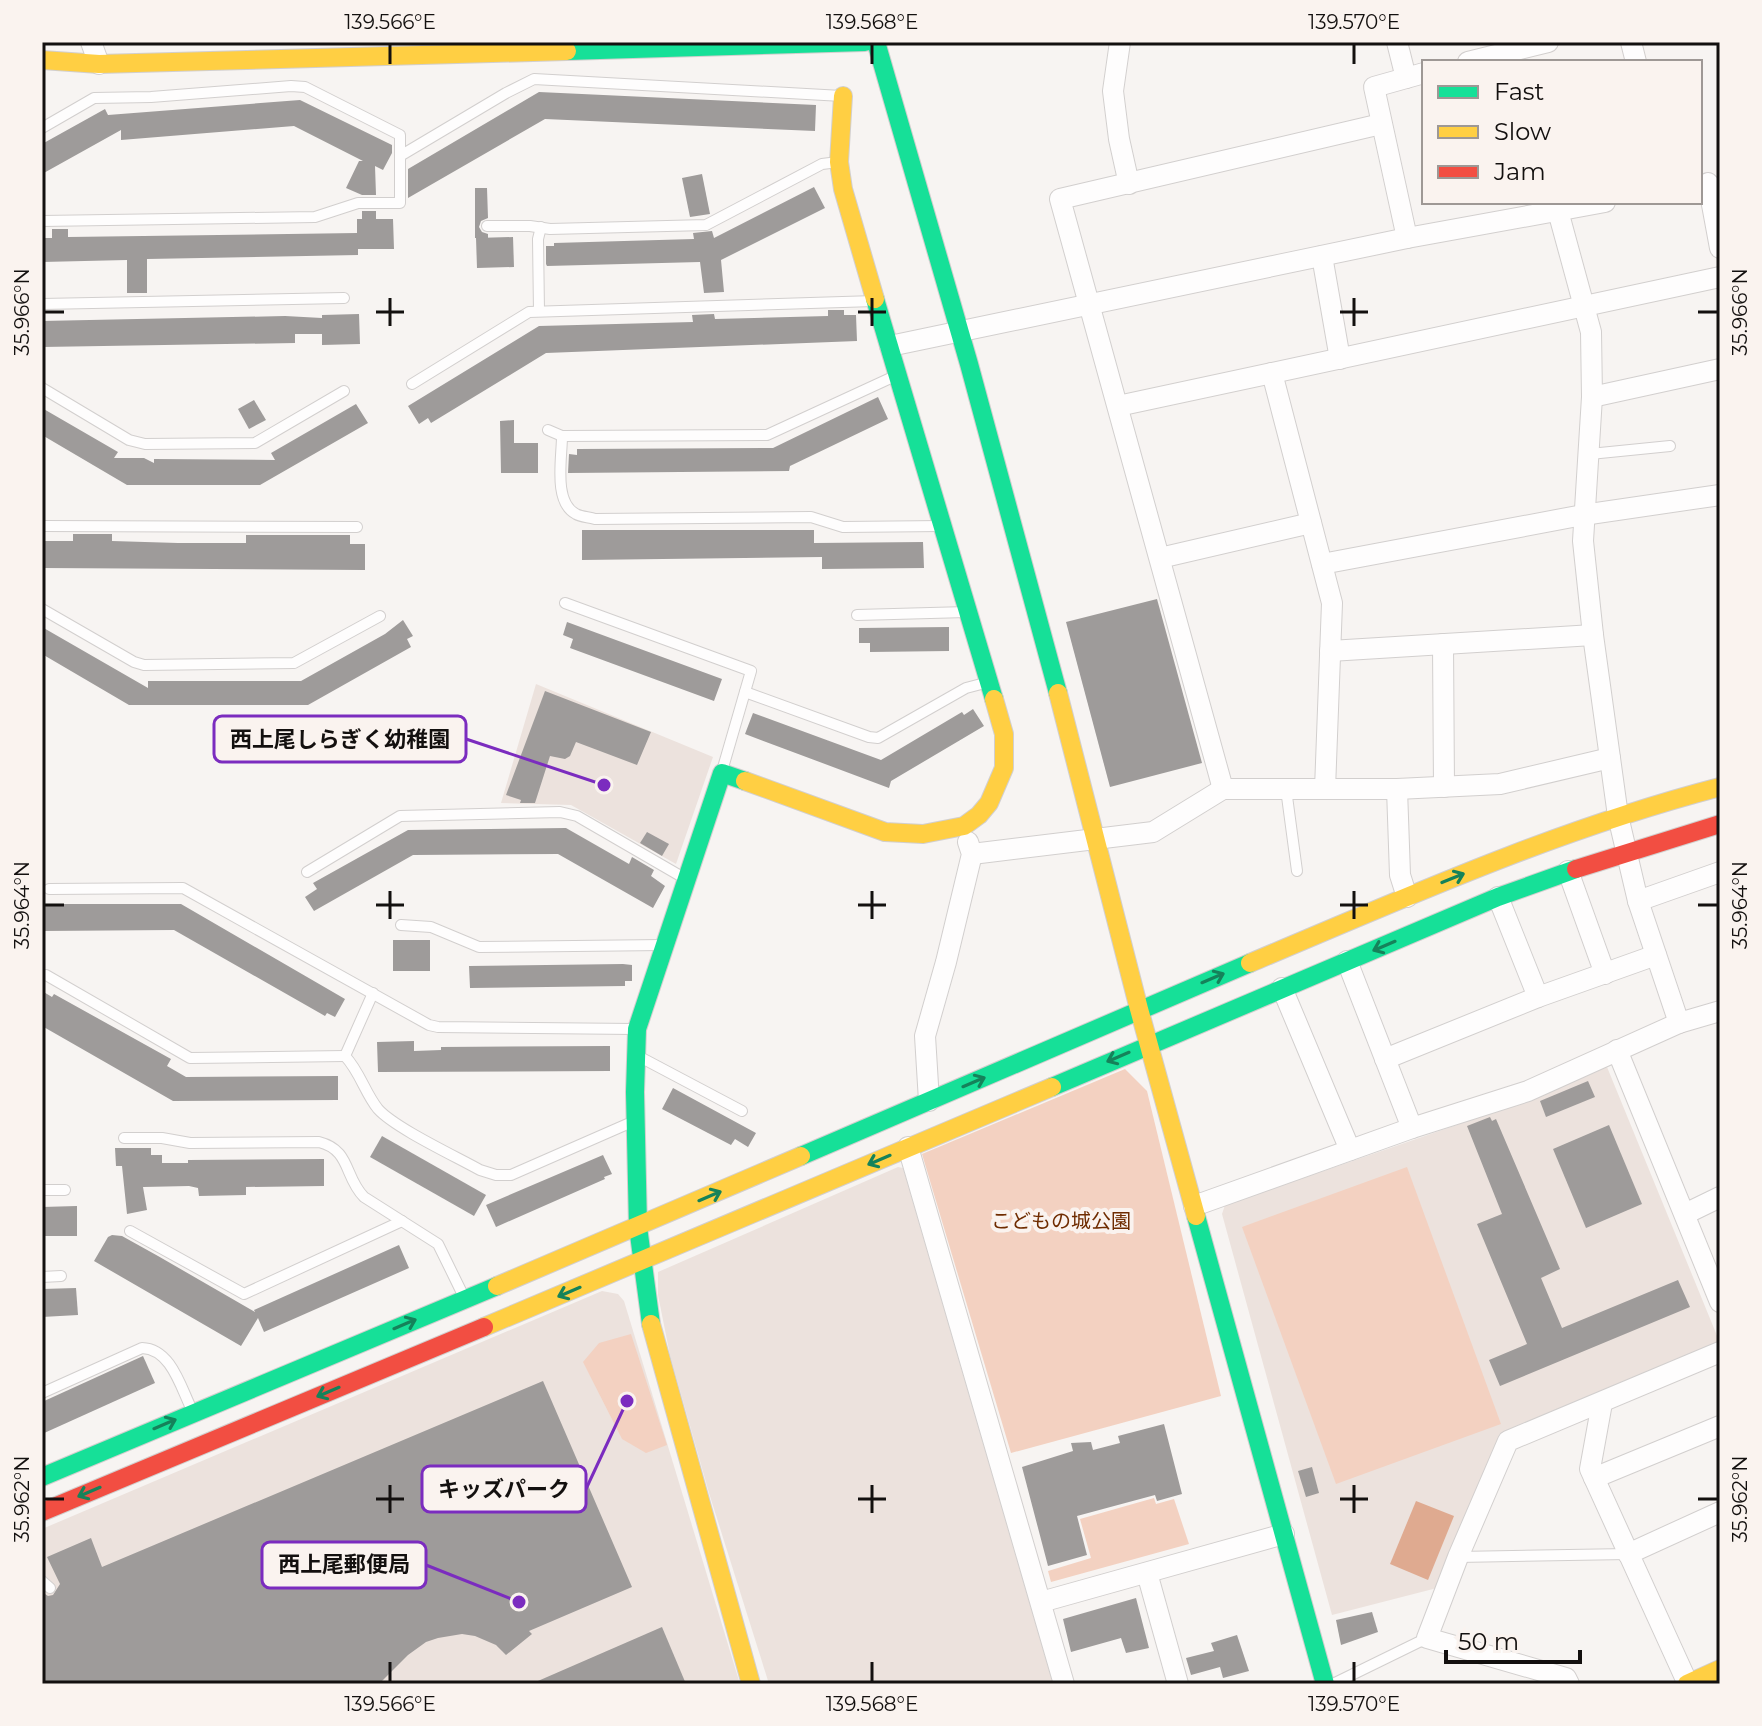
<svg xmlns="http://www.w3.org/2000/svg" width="1762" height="1726" font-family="Montserrat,'Noto Sans JP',sans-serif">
  <rect width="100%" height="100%" fill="#f7f4f2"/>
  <!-- built -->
  <g fill="#ece2dd">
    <polygon points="536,684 713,757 676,864 571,805 501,803"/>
    <polygon points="1607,1067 1720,1343 1502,1436 1437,1588 1332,1615 1222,1214 1225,1205 1529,1100"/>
    <polygon points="898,1167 903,1168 1053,1684 769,1684 709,1493 670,1355 658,1295 658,1272"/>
    <polygon points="602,1291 618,1294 624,1301 740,1684 42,1684 42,1529"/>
  </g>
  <!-- green -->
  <g fill="#f3d1c1">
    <polygon points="1125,1069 1147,1091 1221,1396 1011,1453 922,1154"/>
    <polygon points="1407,1167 1501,1424 1336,1484 1242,1227"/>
    <polygon points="631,1334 667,1445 646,1453 622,1439 583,1362 599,1343"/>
    <polygon points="1154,1498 1156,1504 1174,1499 1189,1544 1051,1582 1048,1571 1091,1558 1080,1519"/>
  </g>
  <!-- water -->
  <polygon fill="#dfaa90" points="1416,1501 1454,1516 1428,1580 1390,1564"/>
  <!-- building -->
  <g fill="#9e9b9a">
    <polygon points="539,92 816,105 815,131 545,119 408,198 408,169"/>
    <polygon points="300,100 392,145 392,153 383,170 375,166 376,195 362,195 346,188 359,161 363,161 294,126 121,140 121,130 42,174 42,144 105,109 108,115"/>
    <polygon points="702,174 710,214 690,217 682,178"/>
    <polygon points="814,187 825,208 721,260 724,292 704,293 700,262 547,266 546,264 546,246 554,246 554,243 694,239 693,233 712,231 714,238"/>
    <polygon points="475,188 487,188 488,218 481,221 479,227 482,232 488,234 488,238 475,238"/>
    <polygon points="362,211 376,211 376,219 393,219 394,249 358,249 358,255 147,259 147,293 127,293 127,260 42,262 42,238 52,238 52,229 68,229 68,237 357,233 357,219 362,219"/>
    <polygon points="513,237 514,267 477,268 476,238"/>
    <polygon points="828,310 844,310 844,315 856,315 857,341 546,353 431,423 428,418 419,424 408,406 539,326 693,322 692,315 714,314 715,319 828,316"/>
    <polygon points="359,314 360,344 322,345 322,334 295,334 295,343 42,347 42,321 285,316 322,318 322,315"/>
    <polygon points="878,397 888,419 790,466 789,471 568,473 569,454 577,455 577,449 773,448"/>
    <polygon points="254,400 266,420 249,429 238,409"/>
    <polygon points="356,404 368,423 260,485 127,485 42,435 42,408 118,452 114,458 144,458 154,463 154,459 275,460 271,453"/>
    <polygon points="514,420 514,443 538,443 538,473 501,473 500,421"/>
    <polygon points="582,530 814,530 814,543 923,542 924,568 822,569 822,557 582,560"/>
    <polygon points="73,534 112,534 112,541 178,543 246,543 246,535 350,535 350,544 365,544 365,570 42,568 42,541 73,541"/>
    <polygon points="1157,599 1202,763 1110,787 1066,622"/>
    <polygon points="403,620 413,636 407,639 411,647 308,705 129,705 42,654 42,627 148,688 148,681 301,681 385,634"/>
    <polygon points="567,622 722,679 714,701 570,648 573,639 563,635"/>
    <polygon points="949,627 949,651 870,652 870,643 859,643 859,628"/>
    <polygon points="545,691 651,732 637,765 576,742 570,756 565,759 550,756 535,803 520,803 521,800 506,795"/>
    <polygon points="973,709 984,726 891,781 889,788 745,734 753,713 881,760 962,712 964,715"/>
    <polygon points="566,828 629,864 632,857 654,870 651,876 665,886 653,908 558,854 413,855 314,911 305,897 317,889 313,883 408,830"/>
    <polygon points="647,832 669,844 662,856 640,843"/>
    <polygon points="42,904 181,904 345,999 335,1017 327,1013 325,1016 174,930 42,931"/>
    <rect x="393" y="940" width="37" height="31"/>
    <polygon points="623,964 632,965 632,981 625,981 625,986 470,988 469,966"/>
    <polygon points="42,991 52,997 54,994 171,1059 167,1066 186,1077 338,1076 338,1100 173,1101 42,1026"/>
    <polygon points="414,1041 414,1051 441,1050 441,1047 610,1046 610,1071 378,1072 377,1042"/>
    <polygon points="1588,1081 1595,1097 1546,1117 1540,1101"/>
    <polygon points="673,1088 756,1133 748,1147 735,1139 731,1145 662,1109"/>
    <polygon points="1490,1117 1492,1121 1496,1119 1560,1269 1541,1278 1562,1328 1678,1280 1690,1307 1500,1386 1489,1360 1527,1344 1477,1224 1502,1214 1467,1126"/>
    <polygon points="1609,1125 1642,1204 1586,1228 1553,1149"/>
    <polygon points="382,1136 486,1195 474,1216 370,1157"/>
    <polygon points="115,1148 151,1148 151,1155 162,1155 162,1163 188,1163 188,1160 324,1159 324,1186 246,1187 246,1195 199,1196 198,1188 189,1186 143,1187 147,1210 127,1214 122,1166 116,1166"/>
    <polygon points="603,1155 612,1174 604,1177 605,1179 496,1227 486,1205"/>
    <polygon points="77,1206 77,1236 42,1236 42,1207"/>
    <polygon points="112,1235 122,1236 158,1256 255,1312 254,1310 399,1245 409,1268 264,1332 258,1318 241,1346 94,1261 108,1237"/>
    <polygon points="76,1288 78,1315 42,1317 42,1289"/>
    <polygon points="143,1356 155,1383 42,1434 42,1402"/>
    <polygon points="543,1381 632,1587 529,1631 532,1634 506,1655 496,1645 475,1636 462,1634 438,1638 426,1642 408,1655 379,1684 42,1684 42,1592 48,1596 53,1595 60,1584 47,1557 91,1538 102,1567"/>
    <polygon points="1164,1424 1182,1494 1157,1501 1155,1495 1077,1516 1087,1555 1048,1566 1022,1467 1073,1451 1071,1443 1091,1442 1093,1450 1120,1443 1118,1436"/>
    <polygon points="1312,1467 1319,1493 1306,1497 1298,1471"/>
    <polygon points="1136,1598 1149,1648 1126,1653 1121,1638 1071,1652 1063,1619"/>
    <polygon points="1372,1612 1378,1632 1341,1645 1336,1620"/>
    <polygon points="662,1627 686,1684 531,1684"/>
    <polygon points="1237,1635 1249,1671 1223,1678 1220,1667 1191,1675 1186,1658 1214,1651 1211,1643"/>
  </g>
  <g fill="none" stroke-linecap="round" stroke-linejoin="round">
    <defs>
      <g id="lane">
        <polyline points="42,128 94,98 151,97 291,86 305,87 400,135 400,156"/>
        <polyline points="42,221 315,217 358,203 400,203 400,156 506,93 534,79 842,96"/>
        <polyline points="487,226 530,226 550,229 706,225 822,164 838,162"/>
        <polyline points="42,304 344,298"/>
        <polyline points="539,311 538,239 541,227"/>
        <polyline points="412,384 529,312 875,301"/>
        <polyline points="42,388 129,440 145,444 255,443 344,391"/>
        <path d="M548,430l14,6c0,22 -9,66 14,78 5,3 13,3 19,5l216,-2 32,10 99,-1"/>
        <polyline points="562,436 767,435 895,376"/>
        <polyline points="1590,454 1670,446"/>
        <polyline points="42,526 357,527"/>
        <polyline points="565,603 751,671 722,771"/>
        <polyline points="42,609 134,662 144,665 294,663 380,616"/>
        <polyline points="857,615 967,612"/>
        <polyline points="745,692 869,737 878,738 966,688 985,683"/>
        <polyline points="1286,789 1297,871"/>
        <polyline points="307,872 400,816 560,812 577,816 684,878"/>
        <polyline points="49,889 183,888 429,1025 438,1027 635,1029"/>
        <polyline points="401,925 431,927 479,947 663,945"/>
        <polyline points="46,975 190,1058 345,1056"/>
        <path d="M373,993l-28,63c15,16 20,37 33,53 17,19 77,47 102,61l16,5h15l121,-53"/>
        <polyline points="638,1056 742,1111"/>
        <path d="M124,1138h38l28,5 129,-1c32,8 25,35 45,55l74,47 26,53"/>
        <polyline points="42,1190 65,1190"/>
        <polyline points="130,1231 244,1294 402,1221"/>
        <polyline points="42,1277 61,1276"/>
        <path d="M42,1393l100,-45c30,1 39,41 51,64"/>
        <polyline points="1458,1557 1628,1554"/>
        <polyline points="42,1581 50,1588"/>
        <polyline points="1333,1684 1427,1638"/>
      </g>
      <g id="street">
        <polyline points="91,42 99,64"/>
        <polyline points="1120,42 1113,91 1119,139 1129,184"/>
        <polyline points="1397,42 1406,78"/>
        <polyline points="1631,42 1636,62"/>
        <polyline points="1468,62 1548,42"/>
        <polyline points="1708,183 1720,248"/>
        <polyline points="1558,211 1591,332 1592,397 1583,541 1593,635 1618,816 1638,901 1679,1023"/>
        <polyline points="1407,238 1374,87 1424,73"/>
        <polyline points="1322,256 1340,359"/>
        <polyline points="890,346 1407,238 1605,202"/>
        <polyline points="1272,373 1332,603 1325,789"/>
        <polyline points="1592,397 1720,369"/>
        <polyline points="1118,406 1720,277"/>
        <polyline points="1160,558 1311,523"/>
        <polyline points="1322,564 1583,515 1720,495"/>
        <polyline points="1443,644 1444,787"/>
        <polyline points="1330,651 1593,635"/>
        <polyline points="1223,789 1060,199 1381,124"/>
        <polyline points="1397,789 1400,875 1407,897"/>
        <polyline points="972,854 1153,832 1223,789 1397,789 1500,784 1610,758"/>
        <polyline points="1568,871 1605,974"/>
        <polyline points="1498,897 1538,997"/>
        <polyline points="1638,901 1720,872"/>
        <polyline points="1347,961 1412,1128"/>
        <polyline points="1282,988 1350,1150"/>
        <polyline points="1617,1050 1720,1302"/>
        <polyline points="1385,1059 1538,997 1656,955"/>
        <polyline points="929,1101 925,1036 946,962 972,854 968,842"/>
        <polyline points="908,1147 1064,1684"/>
        <polyline points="1194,1206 1412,1128 1528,1091 1679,1023 1720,1011"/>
        <polyline points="1685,1214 1720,1197"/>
        <polyline points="1602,1403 1590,1469 1688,1684"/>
        <polyline points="1594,1478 1720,1426"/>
        <polyline points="1628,1554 1720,1512"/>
        <polyline points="1147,1573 1178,1684"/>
        <polyline points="1041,1602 1284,1534"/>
        <polyline points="1569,1684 1566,1678 1427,1638 1458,1557 1508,1441 1720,1352"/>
      </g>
      <g id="fast">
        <polyline points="876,42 969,364 1058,693"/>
        <polyline points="567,51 865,42"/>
        <polyline points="875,299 994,699"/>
        <polyline points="1052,1087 1498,897 1576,869"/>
        <polyline points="801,1156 1250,963"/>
        <polyline points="1196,1216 1325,1684"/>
        <polyline points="651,1324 638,1227 635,1092 637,1029 722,773 745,781"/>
        <polyline points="42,1477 497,1286"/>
      </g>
      <g id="slow">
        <polyline points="42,60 99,64 567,51"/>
        <polyline points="843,96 839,162 843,189 875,299"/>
        <polyline points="1058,693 1139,1009 1196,1216"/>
        <polyline points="745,781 885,832 923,834 964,826 979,815 989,803 1004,768 1004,734 994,699"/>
        <path d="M1250,963c154,-65 308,-134 470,-176"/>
        <polyline points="497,1286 801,1156"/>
        <polyline points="651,1324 751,1684"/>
        <polyline points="484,1327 1052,1087"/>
        <polyline points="1687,1684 1720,1669"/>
      </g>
      <g id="jam">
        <polyline points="1576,869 1720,824"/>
        <polyline points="42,1512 484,1327"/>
      </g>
    </defs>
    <!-- lane casing -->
    <use href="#lane" stroke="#d2cfce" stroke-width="12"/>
    <!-- street casing -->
    <use href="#street" stroke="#d2cfce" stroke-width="22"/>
    <!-- fast casing -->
    <use href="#fast" stroke="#d2cfce" stroke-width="20"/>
    <!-- slow casing -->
    <use href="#slow" stroke="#d2cfce" stroke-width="20"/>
    <!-- jam casing -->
    <use href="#jam" stroke="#d2cfce" stroke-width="20"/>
    <!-- lane -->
    <use href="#lane" stroke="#fefdfd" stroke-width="10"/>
    <!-- street -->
    <use href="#street" stroke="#fefdfd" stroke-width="20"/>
    <!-- fast -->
    <use href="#fast" stroke="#16e098" stroke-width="18"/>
    <!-- slow -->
    <use href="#slow" stroke="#ffcf43" stroke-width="18"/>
    <!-- jam -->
    <use href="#jam" stroke="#f24e42" stroke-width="18"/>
  </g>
  <!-- one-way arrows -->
  <defs><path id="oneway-shaft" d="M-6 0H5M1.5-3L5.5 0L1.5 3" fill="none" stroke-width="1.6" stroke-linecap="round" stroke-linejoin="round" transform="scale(2)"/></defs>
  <g stroke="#15825a">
    <use href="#oneway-shaft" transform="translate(1453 878) rotate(-22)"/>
    <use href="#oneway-shaft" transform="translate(1384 946) rotate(157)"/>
    <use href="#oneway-shaft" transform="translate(1213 978) rotate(-23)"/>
    <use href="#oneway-shaft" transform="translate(1118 1057) rotate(157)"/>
    <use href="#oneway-shaft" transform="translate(974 1082) rotate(-23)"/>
    <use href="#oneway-shaft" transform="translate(879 1160) rotate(157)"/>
    <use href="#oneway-shaft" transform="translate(710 1196) rotate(-23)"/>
    <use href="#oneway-shaft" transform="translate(569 1292) rotate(157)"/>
    <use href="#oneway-shaft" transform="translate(405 1324) rotate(-23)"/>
    <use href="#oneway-shaft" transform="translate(328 1392) rotate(157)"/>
    <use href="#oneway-shaft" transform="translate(165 1424) rotate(-23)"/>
    <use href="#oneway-shaft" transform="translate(89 1492) rotate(157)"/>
  </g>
  <!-- ticks -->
  <path fill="none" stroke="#13100f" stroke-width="3" d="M390,44v20M872,44v20M1354,44v20M390,298v28M872,298v28M1354,298v28M44,312h20M376,312h28M858,312h28M1340,312h28M1698,312h20M390,891v28M872,891v28M1354,891v28M44,905h20M376,905h28M858,905h28M1340,905h28M1698,905h20M390,1485v28M872,1485v28M1354,1485v28M44,1499h20M376,1499h28M858,1499h28M1340,1499h28M1698,1499h20M390,1662v20M872,1662v20M1354,1662v20"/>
  <g text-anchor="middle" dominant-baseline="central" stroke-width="8" stroke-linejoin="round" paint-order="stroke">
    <!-- park labels -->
    <g font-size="20" fill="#6f2c00" stroke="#faf3ef">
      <text x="1061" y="1221">こどもの城公園</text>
    </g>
  </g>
  <!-- callouts -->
  <path fill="none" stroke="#7b2cbf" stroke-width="3" d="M604 785L466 739M627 1401L586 1489M519 1602L426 1565"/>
  <g fill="#7b2cbf" stroke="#faf3ef" stroke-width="3">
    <circle cx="604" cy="785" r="8"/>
    <circle cx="627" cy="1401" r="8"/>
    <circle cx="519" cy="1602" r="8"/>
  </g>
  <g fill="#faf3ef" stroke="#7b2cbf" stroke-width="3">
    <rect x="214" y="716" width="252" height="46" rx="8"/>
    <rect x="422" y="1466" width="164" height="46" rx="8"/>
    <rect x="262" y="1542" width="164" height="46" rx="8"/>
  </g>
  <g font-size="22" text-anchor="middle" font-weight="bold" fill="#13100f">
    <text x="340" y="747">西上尾しらぎく幼稚園</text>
    <text x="504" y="1497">キッズパーク</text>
    <text x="344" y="1572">西上尾郵便局</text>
  </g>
  <!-- border -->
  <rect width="1762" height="1726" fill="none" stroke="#faf3ef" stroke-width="88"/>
  <!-- legend -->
  <rect x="1422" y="60" width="280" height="144" fill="#faf3ef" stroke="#9e9895" stroke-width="2"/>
  <rect x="1438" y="86" width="40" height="12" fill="#16e098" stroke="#9e9895" stroke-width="2"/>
  <text x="1494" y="100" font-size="24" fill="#13100f">Fast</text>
  <rect x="1438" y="126" width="40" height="12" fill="#ffcf43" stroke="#9e9895" stroke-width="2"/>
  <text x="1494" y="140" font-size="24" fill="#13100f">Slow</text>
  <rect x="1438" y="166" width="40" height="12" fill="#f24e42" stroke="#9e9895" stroke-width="2"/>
  <text x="1494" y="180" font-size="24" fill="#13100f">Jam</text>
  <!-- scale -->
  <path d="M1446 1650v12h134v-12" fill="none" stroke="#13100f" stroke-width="4"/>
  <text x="1458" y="1650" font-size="24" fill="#13100f" stroke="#faf3ef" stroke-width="6" paint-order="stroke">50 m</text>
  <rect x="44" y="44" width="1674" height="1638" fill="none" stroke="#13100f" stroke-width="3"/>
  <g font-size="20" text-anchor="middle" fill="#13100f">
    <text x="390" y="29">139.566°E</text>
    <text x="872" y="29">139.568°E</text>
    <text x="1354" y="29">139.570°E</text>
    <text transform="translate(22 312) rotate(-90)" y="7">35.966°N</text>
    <text transform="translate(1740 312) rotate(-90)" y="7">35.966°N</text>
    <text transform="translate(22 905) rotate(-90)" y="7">35.964°N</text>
    <text transform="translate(1740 905) rotate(-90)" y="7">35.964°N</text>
    <text transform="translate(22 1499) rotate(-90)" y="7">35.962°N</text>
    <text transform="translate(1740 1499) rotate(-90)" y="7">35.962°N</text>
    <text x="390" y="1711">139.566°E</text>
    <text x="872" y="1711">139.568°E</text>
    <text x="1354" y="1711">139.570°E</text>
  </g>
</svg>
